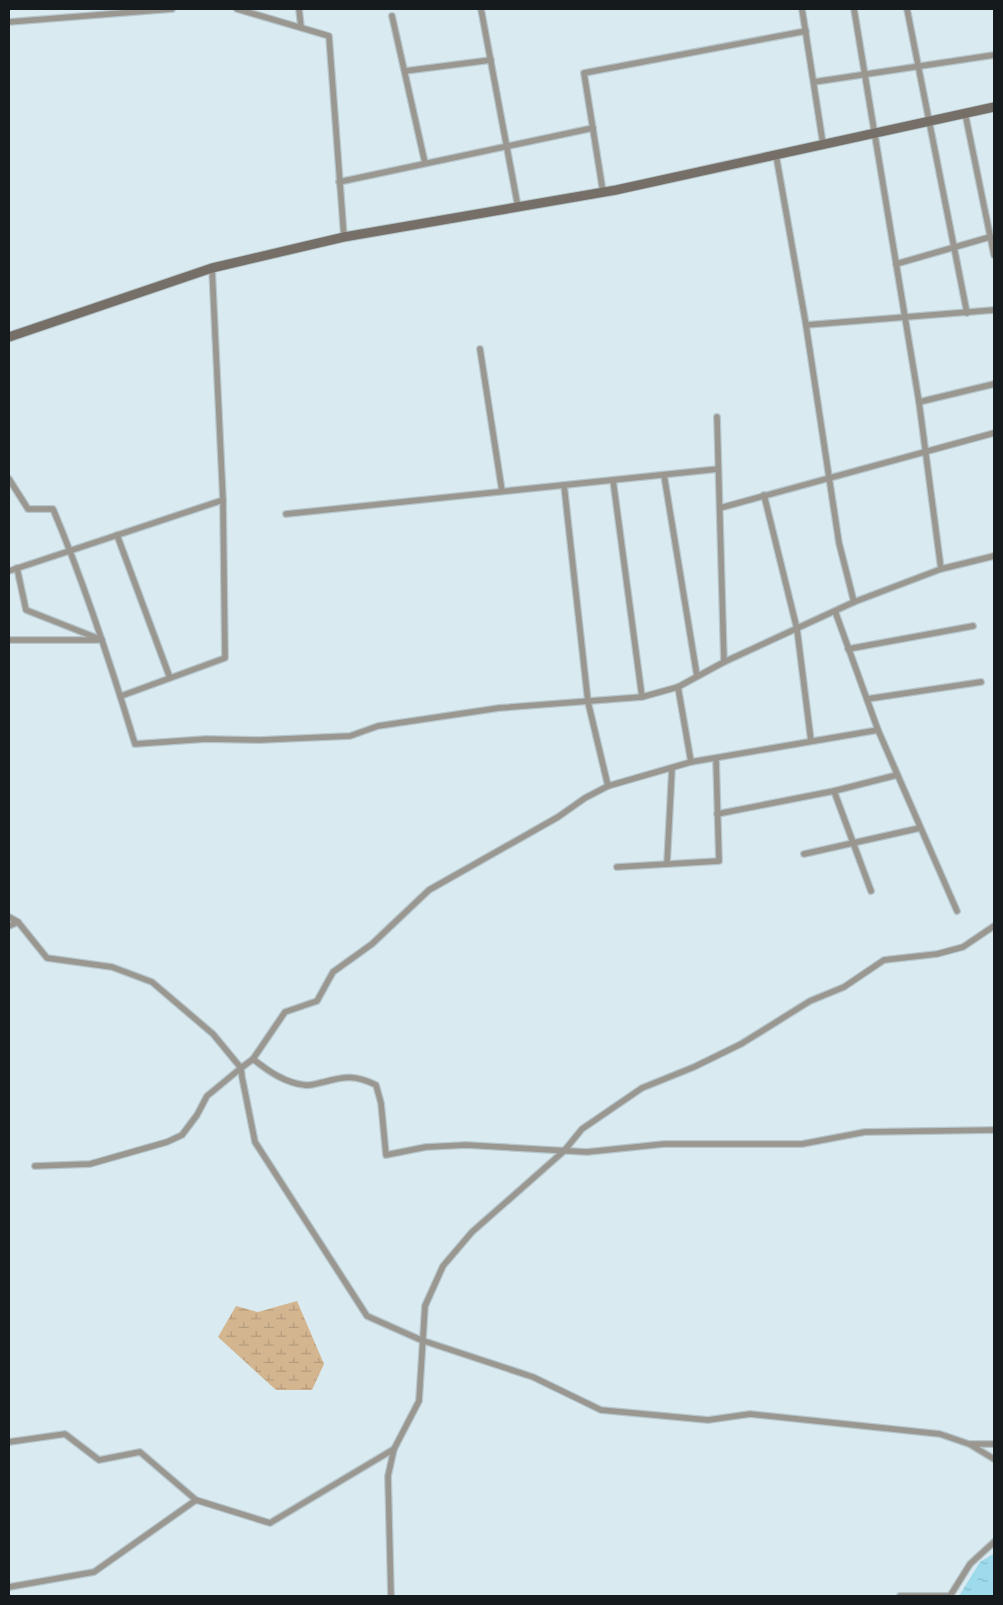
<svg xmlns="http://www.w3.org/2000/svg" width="1003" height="1605" font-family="'Noto Sans',sans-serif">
  <defs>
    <pattern id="wetland-marsh" width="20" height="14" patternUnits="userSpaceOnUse" patternTransform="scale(1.25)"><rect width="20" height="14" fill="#d3b590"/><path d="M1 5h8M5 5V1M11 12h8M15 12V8" fill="none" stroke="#b49b7c"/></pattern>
    <pattern id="water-ripples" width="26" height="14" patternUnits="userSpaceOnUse" patternTransform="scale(1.25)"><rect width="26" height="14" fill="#9ddaeb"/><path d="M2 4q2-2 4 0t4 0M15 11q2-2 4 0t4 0" fill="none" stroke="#86bac9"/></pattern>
  </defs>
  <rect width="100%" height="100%" fill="#d9ebf1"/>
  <!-- wetland -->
  <polygon fill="url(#wetland-marsh)" points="297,1301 324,1364 312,1390 276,1390 218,1337 236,1306 258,1312"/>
  <!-- water -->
  <polygon fill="url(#water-ripples)" points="993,1554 994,1596 959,1596 980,1562"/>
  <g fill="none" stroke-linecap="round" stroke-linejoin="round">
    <defs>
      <g id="street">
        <polyline points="237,9 329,36 344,237"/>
        <polyline points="299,9 301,27"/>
        <polyline points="481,9 518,207"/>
        <polyline points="802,9 823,144"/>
        <polyline points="854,9 919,402 941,569"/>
        <polyline points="907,9 967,313"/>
        <polyline points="392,16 425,163"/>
        <polyline points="9,22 172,9"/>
        <polyline points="405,71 491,60"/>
        <polyline points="814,82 994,55"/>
        <polyline points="965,113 994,255"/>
        <polyline points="776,155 806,325 839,543 854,602"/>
        <polyline points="339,182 593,128"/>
        <polyline points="603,192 584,73 806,31"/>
        <polyline points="896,264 990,237"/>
        <polyline points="806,325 994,310"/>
        <polyline points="480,349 502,491"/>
        <polyline points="919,402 994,384"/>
        <polyline points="717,417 724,662"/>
        <polyline points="664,475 697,676"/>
        <path d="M9,479l19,30h25c32,76 58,156 82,235l71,-5 54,1 90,-4 28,-10 121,-18 143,-11 36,-10 46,-25 130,-60 87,-33 53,-13"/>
        <polyline points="613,480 642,697"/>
        <polyline points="564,485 588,702 608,786"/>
        <polyline points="764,495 797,629 811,741"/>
        <polyline points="720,508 994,433"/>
        <polyline points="286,514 718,469"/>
        <polyline points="117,535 170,678"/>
        <polyline points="17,568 26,610 102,640"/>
        <polyline points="9,571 223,500"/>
        <polyline points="835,611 878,730 957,911"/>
        <polyline points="9,640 98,640"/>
        <polyline points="848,649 973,626"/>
        <polyline points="678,687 691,762"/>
        <polyline points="121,696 225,658 223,500 212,268"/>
        <polyline points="867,699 981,682"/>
        <polyline points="878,730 691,762 608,786 585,798 558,817 429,890 372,944 333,972 317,1001 285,1012 253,1059 241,1068 242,1077 255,1142 367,1316 421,1340 533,1377 601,1410 708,1420 750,1414 940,1434 969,1444 994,1444"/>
        <polyline points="834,791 871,891"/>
        <polyline points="717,814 834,791 897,775"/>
        <polyline points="804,854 920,828"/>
        <polyline points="667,864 672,768"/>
        <polyline points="617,867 719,861 716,758"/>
        <polyline points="9,917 18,922"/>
        <polyline points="9,926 18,922 47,958 112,967 152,982 213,1034 241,1068 207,1096 197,1115 182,1135 167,1142 90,1164 35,1166"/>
        <path d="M253,1059c15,12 32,24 52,26 6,1 13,-2 19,-3 21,-6 32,-7 52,3l5,18 5,52 40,-8 40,-2 121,7 77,-8h138l63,-12 129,-2"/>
        <polyline points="9,1442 65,1434 99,1460 140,1452 196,1500 270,1523 394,1449"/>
        <polyline points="971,1445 994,1459"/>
        <polyline points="9,1587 94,1572 196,1500"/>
        <polyline points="391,1596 388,1476 394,1449 419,1401 425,1306 443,1266 472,1232 564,1151 582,1129 642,1088 694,1067 741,1044 810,1001 844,987 884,960 937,954 963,947 994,926"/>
        <polyline points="900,1596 950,1596 970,1564 994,1542"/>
      </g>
      <polyline id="secondary" points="9,337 212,268 344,237 616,190 994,107"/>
    </defs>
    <!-- street casing -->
    <use href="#street" stroke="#b6c6cb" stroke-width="8"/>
    <!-- secondary casing -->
    <use href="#secondary" stroke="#b6c6cb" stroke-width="11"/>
    <!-- street -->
    <use href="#street" stroke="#9a9690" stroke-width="5.5"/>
    <!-- secondary -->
    <use href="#secondary" stroke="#756f67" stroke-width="9"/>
  </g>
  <!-- border -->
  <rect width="1003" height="1605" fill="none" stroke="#151b1d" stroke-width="20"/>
</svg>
